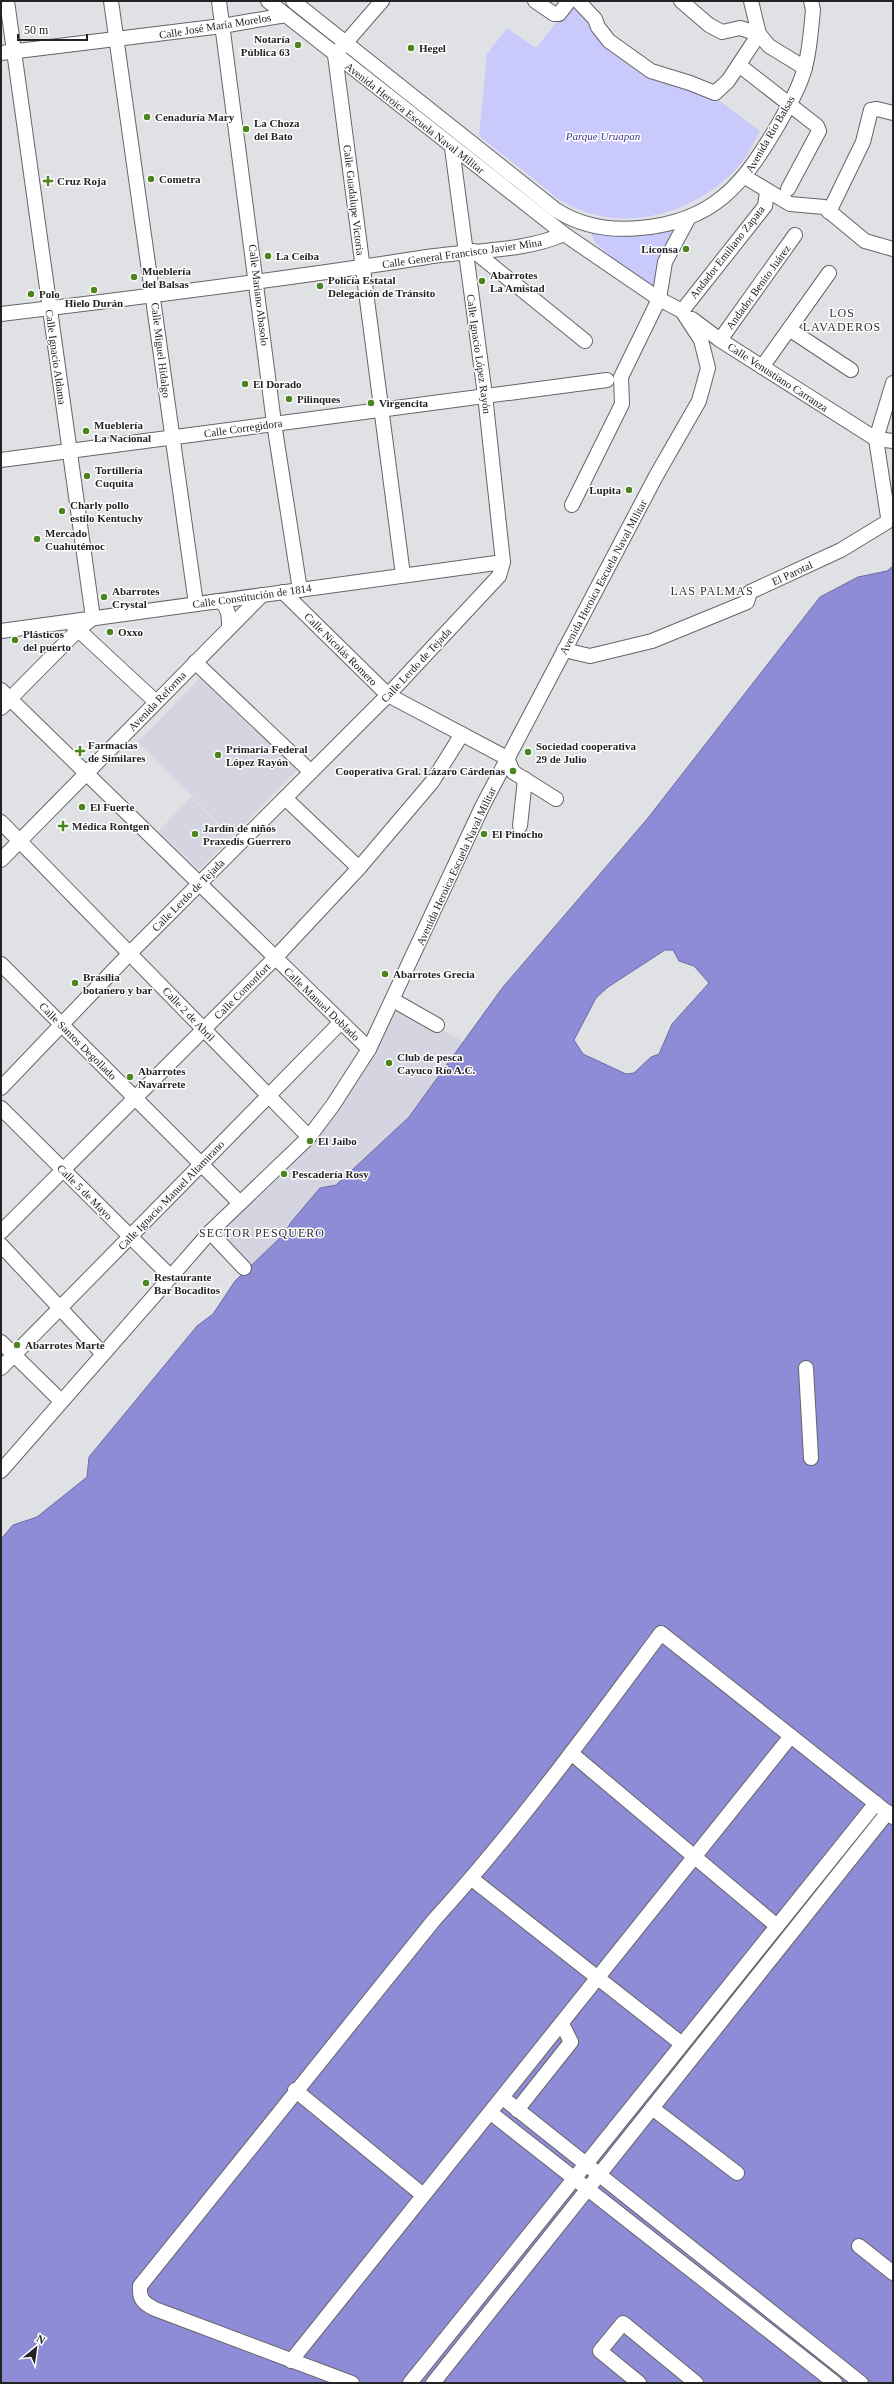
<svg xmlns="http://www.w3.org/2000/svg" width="894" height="2384" font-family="Georgia,serif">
  <rect width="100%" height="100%" fill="#e0e1e5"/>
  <!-- built -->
  <g fill="#d5d5e1">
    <polygon points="203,675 299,768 232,837 138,742"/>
    <polygon points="191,797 231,838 199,870 159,831"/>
    <polygon points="397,1003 464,1042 408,1117 336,1184 320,1188 291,1221 282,1236 249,1269 215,1235 311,1139 370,1062"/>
  </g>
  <!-- green -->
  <g fill="#c9c9fc">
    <path d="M573,2l35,42 105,52 47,35c-6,11 -12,24 -20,34 -44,49 -117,71 -177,37 -10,-6 -19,-15 -29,-23 -18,-14 -37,-29 -55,-43l8,-82 20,-26 29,20z"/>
    <path d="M679,226c-18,26 -21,35 -24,67l-60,-50 -5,-14z"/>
  </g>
  <!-- water -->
  <path fill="#8e8bd7" stroke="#6e6ca2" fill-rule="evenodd" d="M893,566v1817h-892v-844l12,-14 24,-8 50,-40 2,-20 108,-131 16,-12 22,-33 47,-45 10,-15 28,-33 16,-3 73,-68 94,-130 145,-169 172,-221 38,-20 29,-6zM665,950h8l6,11 15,5 15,17 -37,41 -13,30 -8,3 -17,16 -8,1 -43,-20 -9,-14 22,-42 12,-11z"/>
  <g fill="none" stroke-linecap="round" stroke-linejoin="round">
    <defs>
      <g id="minor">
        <polyline points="111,1 196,604"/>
        <polyline points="219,1 274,423 300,590"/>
        <path d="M293,1l263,209c25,16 54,21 84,18 73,-6 103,-43 138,-103 10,-18 22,-38 27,-58 5,-18 6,-38 8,-57l-2,-9"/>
        <polyline points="382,1 335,55 403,575"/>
        <polyline points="535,1 554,14 559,14 569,1"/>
        <polyline points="578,1 595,19 598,27 609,41 651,71 690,83 715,93 728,81 759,34 751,1"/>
        <polyline points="681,1 709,25 722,32 740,28 759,34 769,46 805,68"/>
        <polyline points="1,53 222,26 286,15"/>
        <polyline points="739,65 817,126 819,131 788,189"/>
        <polyline points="745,177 790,204 824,207 865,241 893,249"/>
        <polyline points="829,212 863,142 871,110 877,109 893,113"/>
        <polyline points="474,251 585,341"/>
        <polyline points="682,311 765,206 767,192"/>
        <path d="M1,314c142,-17 285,-35 426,-57 44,-7 97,-5 137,-23"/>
        <polyline points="692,319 720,340 876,439 893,441"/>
        <polyline points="789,329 851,370"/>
        <polyline points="720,340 795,235"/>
        <polyline points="762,367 829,273"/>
        <polyline points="1,460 607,380"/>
        <polyline points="572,505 622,404 621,377 659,299 665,262 688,219"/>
        <polyline points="283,592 388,695 507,758 513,772 556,799"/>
        <path d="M212,602l8,-1c9,7 9,15 9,26"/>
        <polyline points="72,624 156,702"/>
        <polyline points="1,631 503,562"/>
        <polyline points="564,650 590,656 652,641 747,602 750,592 841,550 887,522 888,517 876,439 893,383"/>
        <polyline points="195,662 311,772"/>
        <polyline points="1,690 369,1049"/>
        <polyline points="1,708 79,629 93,618 7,1"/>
        <polyline points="285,798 359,868"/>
        <polyline points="1,822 309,1137"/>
        <polyline points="520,826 525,779"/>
        <polyline points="1,860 262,595"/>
        <polyline points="1,964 239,1202"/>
        <polyline points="393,1000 437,1025"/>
        <polyline points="1,1088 130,953 388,695 499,576 503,562 485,395 452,148"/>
        <polyline points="1,1108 170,1276"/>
        <polyline points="1,1232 275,958 359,868 432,782 462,734"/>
        <polyline points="210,1232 244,1268"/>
        <polyline points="1,1245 102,1353"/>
        <polyline points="1,1342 61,1401"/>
        <polyline points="1,1368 341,1022"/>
        <polyline points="806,1368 811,1458"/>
        <polyline points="1,1471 210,1232 309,1137 333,1105 369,1049 482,807 656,476 699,401 708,368 701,340 682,311 659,299 564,234 268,1"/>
        <polyline points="571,1753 777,1926"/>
        <polyline points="472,1879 682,2044"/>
        <polyline points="295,2090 423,2195"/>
        <polyline points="503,2098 861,2383"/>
        <polyline points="652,2108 737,2173"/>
        <polyline points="517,2110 571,2042 562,2024"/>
        <polyline points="491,2113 835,2383"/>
        <polyline points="859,2246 893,2273"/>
        <polyline points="291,2361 791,1736"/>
        <path d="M352,2383l-197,-74c-12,-6 -16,-10 -15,-23l294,-366c82,-90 154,-189 227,-287l232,184"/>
        <polyline points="410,2383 876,1803"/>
        <polyline points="433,2383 888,1812"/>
        <polyline points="639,2383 600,2351 623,2323 696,2383"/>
      </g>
    </defs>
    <!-- minor casing -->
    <use href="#minor" stroke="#656569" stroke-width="16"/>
    <!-- minor -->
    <use href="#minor" stroke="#fff" stroke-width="14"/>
  </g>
  <!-- markers -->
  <g fill="#4c8520" stroke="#fff" stroke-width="1.5">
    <circle cx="298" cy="45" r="4"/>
    <circle cx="411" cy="48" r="4"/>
    <circle cx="147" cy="117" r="4"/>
    <circle cx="246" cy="129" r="4"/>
    <circle cx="151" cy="179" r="4"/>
    <path d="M46 175h4v4h4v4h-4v4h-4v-4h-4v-4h4z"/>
    <circle cx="686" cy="249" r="4"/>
    <circle cx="268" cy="256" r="4"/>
    <circle cx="134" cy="277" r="4"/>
    <circle cx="482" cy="281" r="4"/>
    <circle cx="320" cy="286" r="4"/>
    <circle cx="94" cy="290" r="4"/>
    <circle cx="31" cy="294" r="4"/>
    <circle cx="245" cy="384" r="4"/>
    <circle cx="289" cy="399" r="4"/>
    <circle cx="371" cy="403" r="4"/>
    <circle cx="86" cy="431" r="4"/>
    <circle cx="87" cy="476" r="4"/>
    <circle cx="629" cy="490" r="4"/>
    <circle cx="62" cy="511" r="4"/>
    <circle cx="37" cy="539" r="4"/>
    <circle cx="104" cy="597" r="4"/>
    <circle cx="110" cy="632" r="4"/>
    <circle cx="15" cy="640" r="4"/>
    <path d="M78 745h4v4h4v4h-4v4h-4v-4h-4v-4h4z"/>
    <circle cx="528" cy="752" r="4"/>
    <circle cx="218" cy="755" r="4"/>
    <circle cx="513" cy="771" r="4"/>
    <circle cx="82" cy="807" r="4"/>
    <path d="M61 820h4v4h4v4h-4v4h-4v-4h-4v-4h4z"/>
    <circle cx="195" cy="834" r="4"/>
    <circle cx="484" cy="834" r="4"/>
    <circle cx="385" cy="974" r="4"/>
    <circle cx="75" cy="983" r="4"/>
    <circle cx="389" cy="1063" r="4"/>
    <circle cx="130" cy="1077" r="4"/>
    <circle cx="310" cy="1141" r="4"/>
    <circle cx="284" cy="1174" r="4"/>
    <circle cx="146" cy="1283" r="4"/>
    <circle cx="17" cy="1345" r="4"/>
  </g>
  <g text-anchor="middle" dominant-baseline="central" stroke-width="3" stroke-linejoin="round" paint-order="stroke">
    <!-- street labels -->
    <g font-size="11" fill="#232325" stroke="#fff">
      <text transform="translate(215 26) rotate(-9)">Calle José María Morelos</text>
      <text transform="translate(415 118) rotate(38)">Avenida Heroica Escuela Naval Militar</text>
      <text transform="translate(770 134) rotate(-60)">Avenida Río Balsas</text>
      <text transform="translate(354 200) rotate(83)">Calle Guadalupe Victoria</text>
      <text transform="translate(727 252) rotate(-52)">Andador Emiliano Zapata</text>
      <text transform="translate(462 253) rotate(-8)">Calle General Francisco Javier Mina</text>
      <text transform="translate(758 287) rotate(-54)">Andador Benito Juárez</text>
      <text transform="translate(259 295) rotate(83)">Calle Mariano Abasolo</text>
      <text transform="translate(161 350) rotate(83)">Calle Miguel Hidalgo</text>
      <text transform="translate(479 354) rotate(82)">Calle Ignacio López Rayón</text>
      <text transform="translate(56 357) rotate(82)">Calle Ignacio Aldama</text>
      <text transform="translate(778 377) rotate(33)">Calle Venustiano Carranza</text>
      <text transform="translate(243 428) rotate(-8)">Calle Corregidora</text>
      <text transform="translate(792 573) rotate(-25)">El Parotal</text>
      <text transform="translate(603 577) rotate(-62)">Avenida Heroica Escuela Naval Militar</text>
      <text transform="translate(252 596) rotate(-8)">Calle Constitución de 1814</text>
      <text transform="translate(341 649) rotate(45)">Calle Nicolás Romero</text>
      <text transform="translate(416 665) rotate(-47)">Calle Lerdo de Tejada</text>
      <text transform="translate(157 701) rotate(-46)">Avenida Reforma</text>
      <text transform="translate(456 866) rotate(-65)">Avenida Heroica Escuela Naval Militar</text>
      <text transform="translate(188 895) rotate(-45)">Calle Lerdo de Tejada</text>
      <text transform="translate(242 991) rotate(-45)">Calle Comonfort</text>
      <text transform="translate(322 1004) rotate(44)">Calle Manuel Doblado</text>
      <text transform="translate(189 1014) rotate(46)">Calle 2 de Abril</text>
      <text transform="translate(78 1041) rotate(45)">Calle Santos Degollado</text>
      <text transform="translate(85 1192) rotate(45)">Calle 5 de Mayo</text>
      <text transform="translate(171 1195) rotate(-46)">Calle Ignacio Manuel Altamirano</text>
    </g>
    <!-- poi labels -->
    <g font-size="11" font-weight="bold" fill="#232325" stroke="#fff" text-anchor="start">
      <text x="290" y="39" text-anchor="end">Notaría<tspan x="290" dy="13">Pública 63</tspan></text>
      <text x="419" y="48">Hegel</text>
      <text x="155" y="117">Cenaduría Mary</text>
      <text x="254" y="123">La Choza<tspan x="254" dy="13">del Bato</tspan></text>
      <text x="159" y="179">Cometra</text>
      <text x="57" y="181">Cruz Roja</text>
      <text x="678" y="249" text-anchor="end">Liconsa</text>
      <text x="276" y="256">La Ceiba</text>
      <text x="142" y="271">Mueblería<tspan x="142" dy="13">del Balsas</tspan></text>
      <text x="490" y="275">Abarrotes<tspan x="490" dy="13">La Amistad</tspan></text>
      <text x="328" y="280">Policía Estatal<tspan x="328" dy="13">Delegación de Tránsito</tspan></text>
      <text x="39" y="294">Polo</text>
      <text x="94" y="303" text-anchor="middle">Hielo Durán</text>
      <text x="253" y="384">El Dorado</text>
      <text x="297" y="399">Pilinques</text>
      <text x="379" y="403">Virgencita</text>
      <text x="94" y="425">Mueblería<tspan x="94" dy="13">La Nacional</tspan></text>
      <text x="95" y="470">Tortillería<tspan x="95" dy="13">Cuquita</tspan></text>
      <text x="621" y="490" text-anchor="end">Lupita</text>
      <text x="70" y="505">Charly pollo<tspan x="70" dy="13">estilo Kentuchy</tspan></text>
      <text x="45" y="533">Mercado<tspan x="45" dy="13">Cuahutémoc</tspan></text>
      <text x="112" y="591">Abarrotes<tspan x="112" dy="13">Crystal</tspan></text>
      <text x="118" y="632">Oxxo</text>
      <text x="23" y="634">Plásticos<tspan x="23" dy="13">del puerto</tspan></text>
      <text x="88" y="745">Farmacias<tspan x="88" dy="13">de Similares</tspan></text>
      <text x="536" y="746">Sociedad cooperativa<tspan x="536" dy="13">29 de Julio</tspan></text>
      <text x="226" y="749">Primaria Federal<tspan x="226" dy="13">López Rayón</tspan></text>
      <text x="505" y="771" text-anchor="end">Cooperativa Gral. Lázaro Cárdenas</text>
      <text x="90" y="807">El Fuerte</text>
      <text x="72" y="826">Médica Rontgen</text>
      <text x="203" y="828">Jardín de niños<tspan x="203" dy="13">Praxedis Guerrero</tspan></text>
      <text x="492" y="834">El Pinocho</text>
      <text x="393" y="974">Abarrotes Grecia</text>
      <text x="83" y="977">Brasilia<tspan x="83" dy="13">botanero y bar</tspan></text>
      <text x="397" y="1057">Club de pesca<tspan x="397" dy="13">Cayuco Río A.C.</tspan></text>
      <text x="138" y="1071">Abarrotes<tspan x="138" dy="13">Navarrete</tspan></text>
      <text x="318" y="1141">El Jaibo</text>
      <text x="292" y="1174">Pescadería Rosy</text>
      <text x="154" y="1277">Restaurante<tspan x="154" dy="13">Bar Bocaditos</tspan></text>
      <text x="25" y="1345">Abarrotes Marte</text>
    </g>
    <!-- park labels -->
    <g font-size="11" font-style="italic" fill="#433690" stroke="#fff">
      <text x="603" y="136">Parque Uruapan</text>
    </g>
    <!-- neighbourhood labels -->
    <g font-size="12" letter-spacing="1" fill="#2e2e32" stroke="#fff">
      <text x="842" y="313">LOS<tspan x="842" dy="14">LAVADEROS</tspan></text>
      <text x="712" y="591">LAS PALMAS</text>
      <text x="262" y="1233">SECTOR PESQUERO</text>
    </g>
  </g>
  <!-- border -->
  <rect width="894" height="2384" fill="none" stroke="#232325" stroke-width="4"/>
  <!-- north arrow -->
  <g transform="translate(36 2348) rotate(29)" stroke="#ffffff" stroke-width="3" paint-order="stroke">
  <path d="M0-3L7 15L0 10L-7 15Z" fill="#232325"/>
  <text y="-6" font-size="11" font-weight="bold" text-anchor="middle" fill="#232325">N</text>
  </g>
  <!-- scale -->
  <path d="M18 34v6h69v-6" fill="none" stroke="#232325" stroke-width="2"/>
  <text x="24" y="34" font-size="12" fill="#232325" stroke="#ffffff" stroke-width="3" paint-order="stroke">50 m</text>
</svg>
